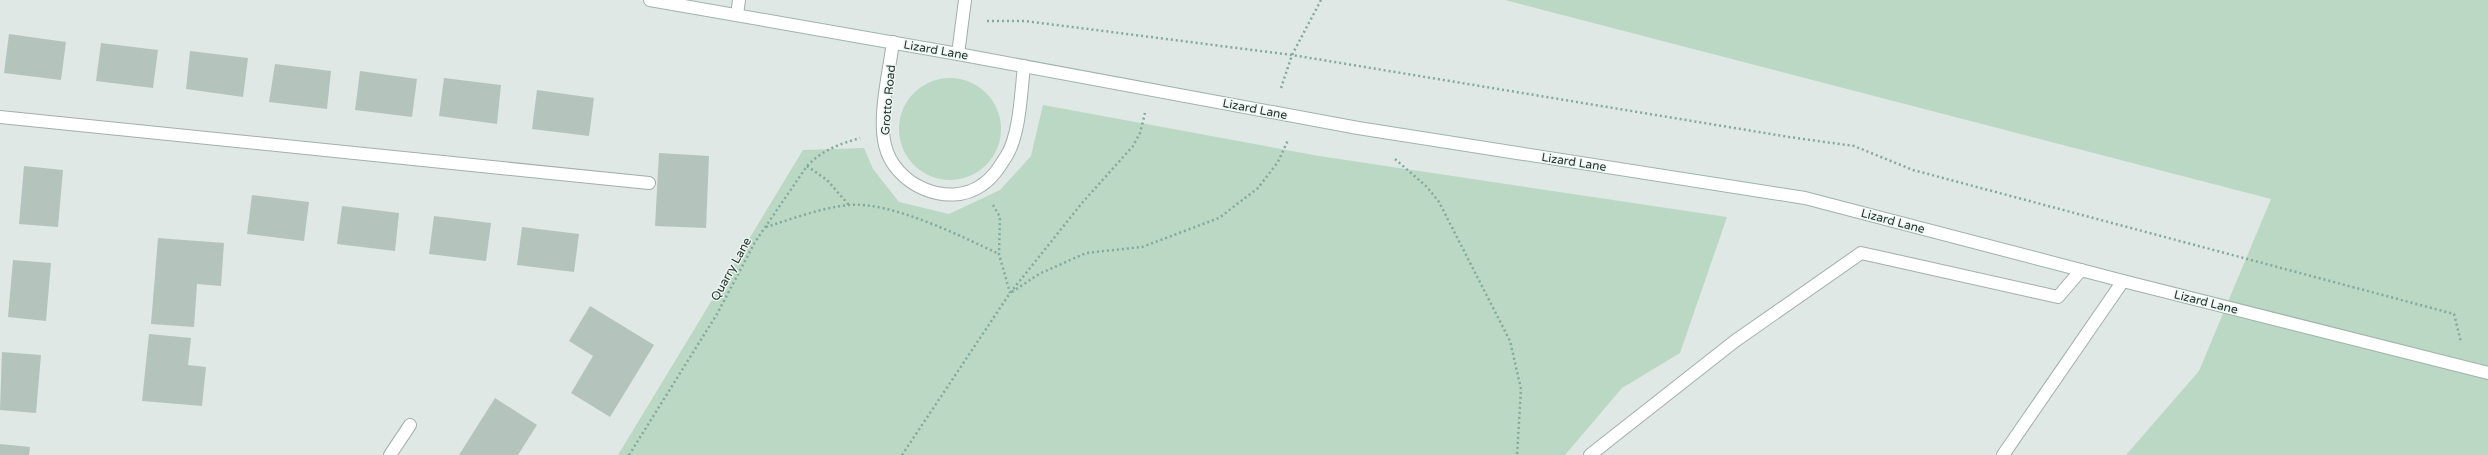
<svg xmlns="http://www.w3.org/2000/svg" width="2488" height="455" font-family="'Varela Round',sans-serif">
  <rect width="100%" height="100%" fill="#dfe8e4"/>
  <!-- green -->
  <g fill="#bad8c3">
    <polygon points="1505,0 2488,0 2488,455 2126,455 2199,371 2271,199"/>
    <circle cx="950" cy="129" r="51"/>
    <polygon points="1043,105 1319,156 1727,217 1680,353 1622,388 1565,455 618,455 803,150 864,148 873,169 899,202 949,214 1000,190 1031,156"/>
  </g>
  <!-- building -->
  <g fill="#b5c3bd">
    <polygon points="9,34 66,42 61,80 4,73"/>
    <polygon points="101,43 158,50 153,88 96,81"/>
    <polygon points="190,51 248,58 243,97 186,89"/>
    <polygon points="275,64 331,71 327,109 269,102"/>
    <polygon points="360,71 417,79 412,117 355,110"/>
    <polygon points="444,78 501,85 497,124 439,116"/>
    <polygon points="537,90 594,98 589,136 532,129"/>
    <polygon points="659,153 709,156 706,228 655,226"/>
    <polygon points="24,166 63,170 58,227 19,224"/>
    <polygon points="252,195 309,202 304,241 247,234"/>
    <polygon points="342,206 399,213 395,251 337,244"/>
    <polygon points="434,216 491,223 486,261 429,254"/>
    <polygon points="522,227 579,234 574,272 517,265"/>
    <polygon points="158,238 224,243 221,286 197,284 194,327 151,324"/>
    <polygon points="13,260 51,263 46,321 8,317"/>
    <polygon points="590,306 654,345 610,417 571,393 593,356 569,341"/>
    <polygon points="149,334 191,338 188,365 206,367 202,406 142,401"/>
    <polygon points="2,352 41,355 36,413 0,410"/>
    <polygon points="495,398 537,425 518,455 459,455"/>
    <polygon points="0,444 30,447 29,455 0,455"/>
  </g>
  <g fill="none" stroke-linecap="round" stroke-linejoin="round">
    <defs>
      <g id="lane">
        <path d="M893,42c-4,31 -15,74 -8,103 9,40 63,64 97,40 11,-7 18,-19 25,-30 13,-22 14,-63 17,-89"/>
        <polyline points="958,54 965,0"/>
        <polyline points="1590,455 1735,341 1861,253 2058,297 2081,270"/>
        <polyline points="2003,455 2123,281"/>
      </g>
      <g id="street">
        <polyline points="737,15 739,0"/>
        <polyline points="0,117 649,183"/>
        <polyline points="390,455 410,425"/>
      </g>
      <polyline id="secondary" points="650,0 958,54 1358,128 1805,198 2123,281 2488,373"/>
    </defs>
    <!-- lane casing -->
    <use href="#lane" stroke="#a3afab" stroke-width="14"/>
    <!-- street casing -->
    <use href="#street" stroke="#a3afab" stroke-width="14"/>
    <!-- secondary casing -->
    <use href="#secondary" stroke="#9fb3ac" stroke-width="14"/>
    <!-- path -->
    <g stroke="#82a99e" stroke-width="2.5" stroke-dasharray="2 3" stroke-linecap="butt">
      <polyline points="987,21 1025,21 1292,55 1789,137 1854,146 1913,170 2454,314 2461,342"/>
      <polyline points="1281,88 1292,55 1321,0"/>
      <polyline points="1395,159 1427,187 1439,202 1510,341 1521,389 1517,455"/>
      <polyline points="807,166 827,180 849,205"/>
      <polyline points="993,205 1000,217 999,254 1010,293"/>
      <path d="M766,227c26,-8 54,-19 83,-22 41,-4 112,31 150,49"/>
      <polyline points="1012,292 1039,274 1086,253 1142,247 1219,218 1258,188 1278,162 1288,140"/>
      <path d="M629,455l88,-141 38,-72 52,-76c15,-16 33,-22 53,-28"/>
      <polyline points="902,455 1010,293 1082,203 1133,146 1140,133 1145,113"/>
    </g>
    <!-- lane -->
    <use href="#lane" stroke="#fff" stroke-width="12"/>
    <!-- street -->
    <use href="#street" stroke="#fff" stroke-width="12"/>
    <!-- secondary -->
    <use href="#secondary" stroke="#fff" stroke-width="12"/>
  </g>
  <g text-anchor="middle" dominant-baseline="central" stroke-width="3" stroke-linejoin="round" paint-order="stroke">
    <!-- street labels -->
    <g font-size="12" fill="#223632" stroke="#eff6f2">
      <text transform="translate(936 50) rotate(10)">Lizard Lane</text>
      <text transform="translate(888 100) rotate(-85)">Grotto Road</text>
      <text transform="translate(1255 109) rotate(11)">Lizard Lane</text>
      <text transform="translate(1574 162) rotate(9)">Lizard Lane</text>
      <text transform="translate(1893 221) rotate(15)">Lizard Lane</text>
      <text transform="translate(731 269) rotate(-61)">Quarry Lane</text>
      <text transform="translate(2206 302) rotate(14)">Lizard Lane</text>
    </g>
  </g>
</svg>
